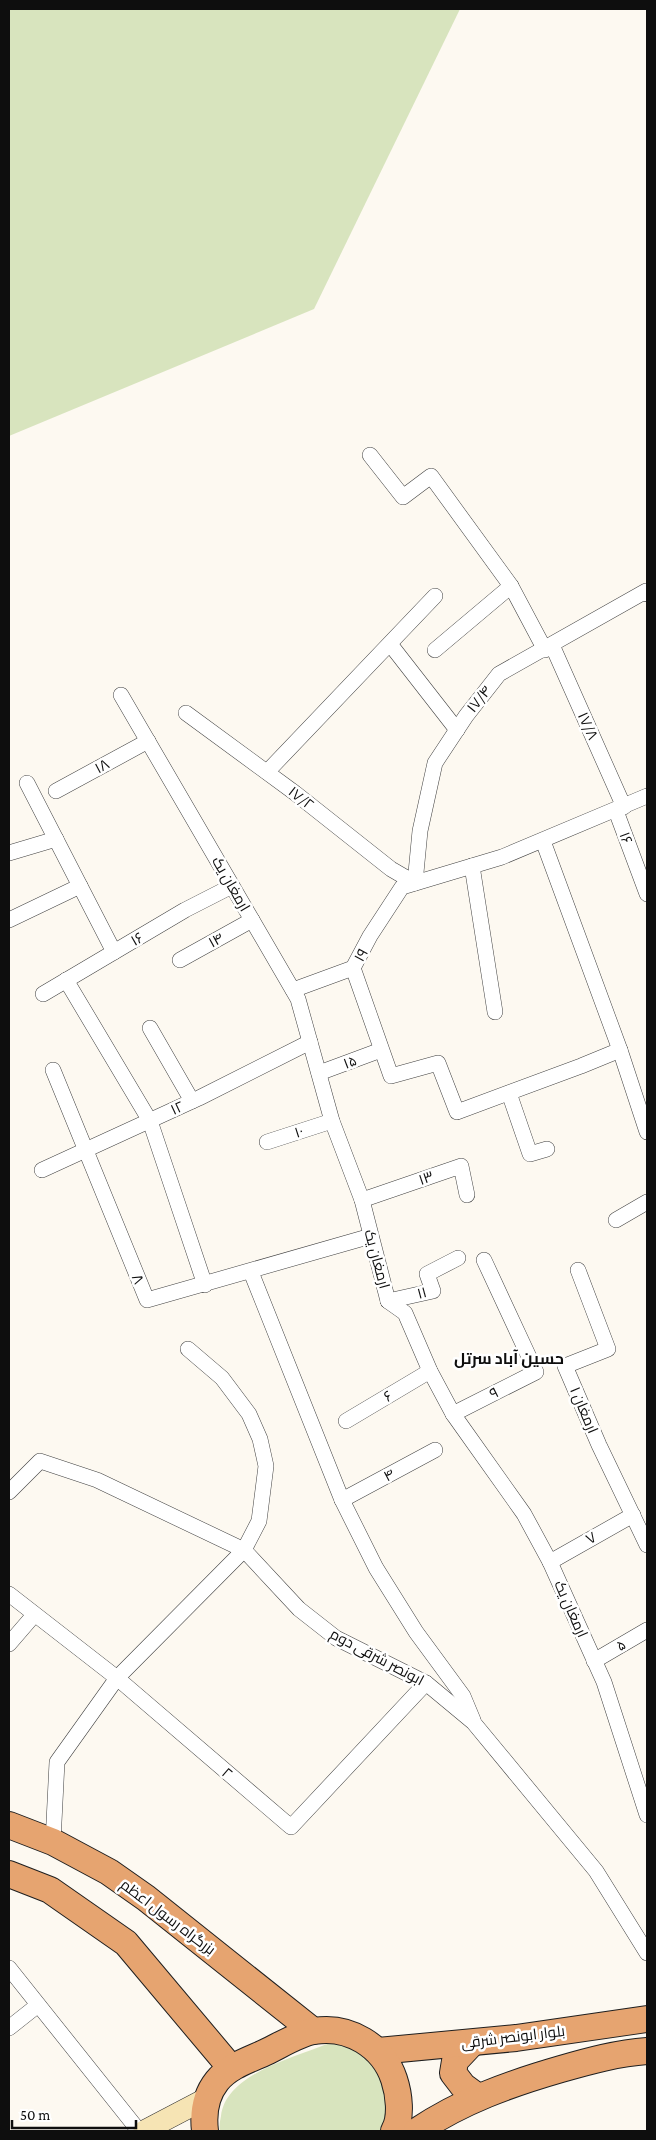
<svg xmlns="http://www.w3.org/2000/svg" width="656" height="2140" font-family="'Crimson Pro',Cairo,serif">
  <rect width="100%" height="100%" fill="#fdf9f1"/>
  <!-- green -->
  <g fill="#d8e4be">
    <polygon points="9,9 460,9 314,309 9,436"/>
    <path d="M327,2044l25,1 20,11 18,43 -6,28 -3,4h-161c-1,-5 0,-10 1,-15 5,-42 72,-58 106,-72z"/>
  </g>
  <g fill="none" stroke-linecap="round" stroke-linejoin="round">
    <defs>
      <g id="minor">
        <polyline points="370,455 403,497 431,476 511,586 545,650"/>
        <polyline points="390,644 457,730"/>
        <polyline points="552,645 624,807"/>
        <polyline points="435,650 511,586"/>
        <polyline points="121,695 298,999 332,1121 362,1200 388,1301 405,1313 430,1371 453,1414 524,1514 550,1562 604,1682 647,1815"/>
        <polyline points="186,713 295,793 391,869 415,883 420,831 435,763 466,716 499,674 646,591 647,594"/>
        <polyline points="267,772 435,596"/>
        <polyline points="27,783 114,952"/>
        <polyline points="56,791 148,741"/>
        <polyline points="616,811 647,894"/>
        <polyline points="543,841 620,1050 647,1132"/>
        <polyline points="9,853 56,839"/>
        <polyline points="472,866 495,1012"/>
        <polyline points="9,920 80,886"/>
        <polyline points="180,960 252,920"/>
        <polyline points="353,968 391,1076 438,1063 457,1112 581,1066 620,1050"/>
        <polyline points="66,980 150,1121 205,1285"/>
        <polyline points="293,990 353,968 370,936 402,887 502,857 647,796"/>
        <polyline points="43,994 185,910 232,886"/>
        <polyline points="150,1028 192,1101"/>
        <polyline points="53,1070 147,1300 371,1236"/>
        <polyline points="319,1073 381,1050"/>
        <polyline points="509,1093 530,1154 547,1149"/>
        <polyline points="267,1142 332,1121"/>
        <polyline points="42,1170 199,1098 310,1042"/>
        <polyline points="362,1200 461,1166 467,1195"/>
        <polyline points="616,1220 647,1202"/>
        <polyline points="578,1270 608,1349 565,1366 599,1445 647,1545"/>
        <polyline points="251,1272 342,1500 376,1568 416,1632 463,1696 473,1720"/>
        <polyline points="388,1301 433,1291 427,1274 458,1258"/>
        <polyline points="188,1349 222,1378 249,1414 260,1439 266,1466 259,1521 244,1550 299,1609 336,1638 426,1683 473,1722 596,1871 647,1953"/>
        <polyline points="453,1414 536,1372 484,1260"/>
        <polyline points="346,1421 430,1371"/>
        <polyline points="9,1492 40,1461 97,1480 244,1550 117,1678 57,1762 53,1842"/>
        <polyline points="342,1500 435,1450"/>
        <polyline points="550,1562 633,1515"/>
        <polyline points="9,1594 117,1678 291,1827 426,1683"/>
        <polyline points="9,1644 34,1615"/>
        <polyline points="594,1661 647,1630"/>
        <polyline points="9,1968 139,2131"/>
        <polyline points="9,2028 38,2005"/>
      </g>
      <polyline id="secondary" points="144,2131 207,2098"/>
      <g id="trunk">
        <polyline points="9,1825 53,1842 109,1872 146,1898 313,2031"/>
        <polyline points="9,1874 50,1890 126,1943 231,2068"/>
        <polyline points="472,2043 455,2061 453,2073 463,2086 478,2097"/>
        <polyline points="378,2051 516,2038 647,2019"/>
        <path d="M205,2131c-2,-17 0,-35 12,-50 12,-15 32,-21 49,-29 13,-6 34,-19 48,-21 35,-6 69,15 80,48 5,15 8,38 0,52"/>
        <path d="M417,2131c45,-30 92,-47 144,-62 28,-8 57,-16 86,-18"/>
      </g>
    </defs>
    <!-- minor casing -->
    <use href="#minor" stroke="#414141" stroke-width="16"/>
    <!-- secondary casing -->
    <use href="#secondary" stroke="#303030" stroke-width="22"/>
    <!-- trunk casing -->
    <use href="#trunk" stroke="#1f1f1f" stroke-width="28"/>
    <!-- minor -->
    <use href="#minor" stroke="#fff" stroke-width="15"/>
    <!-- secondary -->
    <use href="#secondary" stroke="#f6e4b4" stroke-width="21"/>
    <!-- trunk -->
    <use href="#trunk" stroke="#e6a470" stroke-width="26"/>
  </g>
  <g text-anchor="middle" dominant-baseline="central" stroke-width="5" stroke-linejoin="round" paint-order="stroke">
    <!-- street labels -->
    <g font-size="15" fill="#0e0e0e" stroke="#fff">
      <text transform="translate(479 699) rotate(-51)">۱۷/۴</text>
      <text transform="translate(588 726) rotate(66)">۱۷/۸</text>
      <text transform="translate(102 766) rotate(-28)">۱۸</text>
      <text transform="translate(301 798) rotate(38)">۱۷/۲</text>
      <text transform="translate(626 838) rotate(70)">۱۶</text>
      <text transform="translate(231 884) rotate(60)">ارمغان یک</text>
      <text transform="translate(137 939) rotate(-30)">۱۶</text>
      <text transform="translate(216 940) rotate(-29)">۱۴</text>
      <text transform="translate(361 955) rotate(-62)">۱۹</text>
      <text transform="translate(350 1062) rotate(-21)">۱۵</text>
      <text transform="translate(177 1108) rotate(-25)">۱۲</text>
      <text transform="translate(299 1132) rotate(-18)">۱۰</text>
      <text transform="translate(426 1178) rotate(-19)">۱۳</text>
      <text transform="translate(377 1259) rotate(75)">ارمغان یک</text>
      <text transform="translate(138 1279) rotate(67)">۸</text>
      <text transform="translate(422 1293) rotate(-15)">۱۱</text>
      <text transform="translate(494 1393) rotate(-27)">۹</text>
      <text transform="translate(388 1396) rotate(-31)">۶</text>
      <text transform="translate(584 1410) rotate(67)">ارمغان ۱</text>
      <text transform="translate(389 1475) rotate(-28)">۴</text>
      <text transform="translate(591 1538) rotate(-30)">۷</text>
      <text transform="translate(571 1609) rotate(66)">ارمغان یک</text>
      <text transform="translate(621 1645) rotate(-30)">۵</text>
      <text transform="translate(377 1657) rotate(28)">ابونصر شرقی دوم</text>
      <text transform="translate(227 1773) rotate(41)">۲</text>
      <text transform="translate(168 1917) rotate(37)">بزرگراه رسول اعظم</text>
      <text transform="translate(513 2037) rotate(-7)">بلوار ابونصر شرقی</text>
    </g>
    <!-- neighbourhood labels -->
    <g font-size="16" font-weight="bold" fill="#0e0e0e" stroke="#fff">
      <text x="509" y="1358">حسین آباد سرتل</text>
    </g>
  </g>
  <!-- border -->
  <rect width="656" height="2140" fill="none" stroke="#0e0e0e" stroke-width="20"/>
  <!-- scale -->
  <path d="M12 2120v8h124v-8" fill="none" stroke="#0e0e0e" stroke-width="2.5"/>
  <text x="20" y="2120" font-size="15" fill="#0e0e0e" stroke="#ffffff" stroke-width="4" paint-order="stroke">50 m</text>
</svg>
